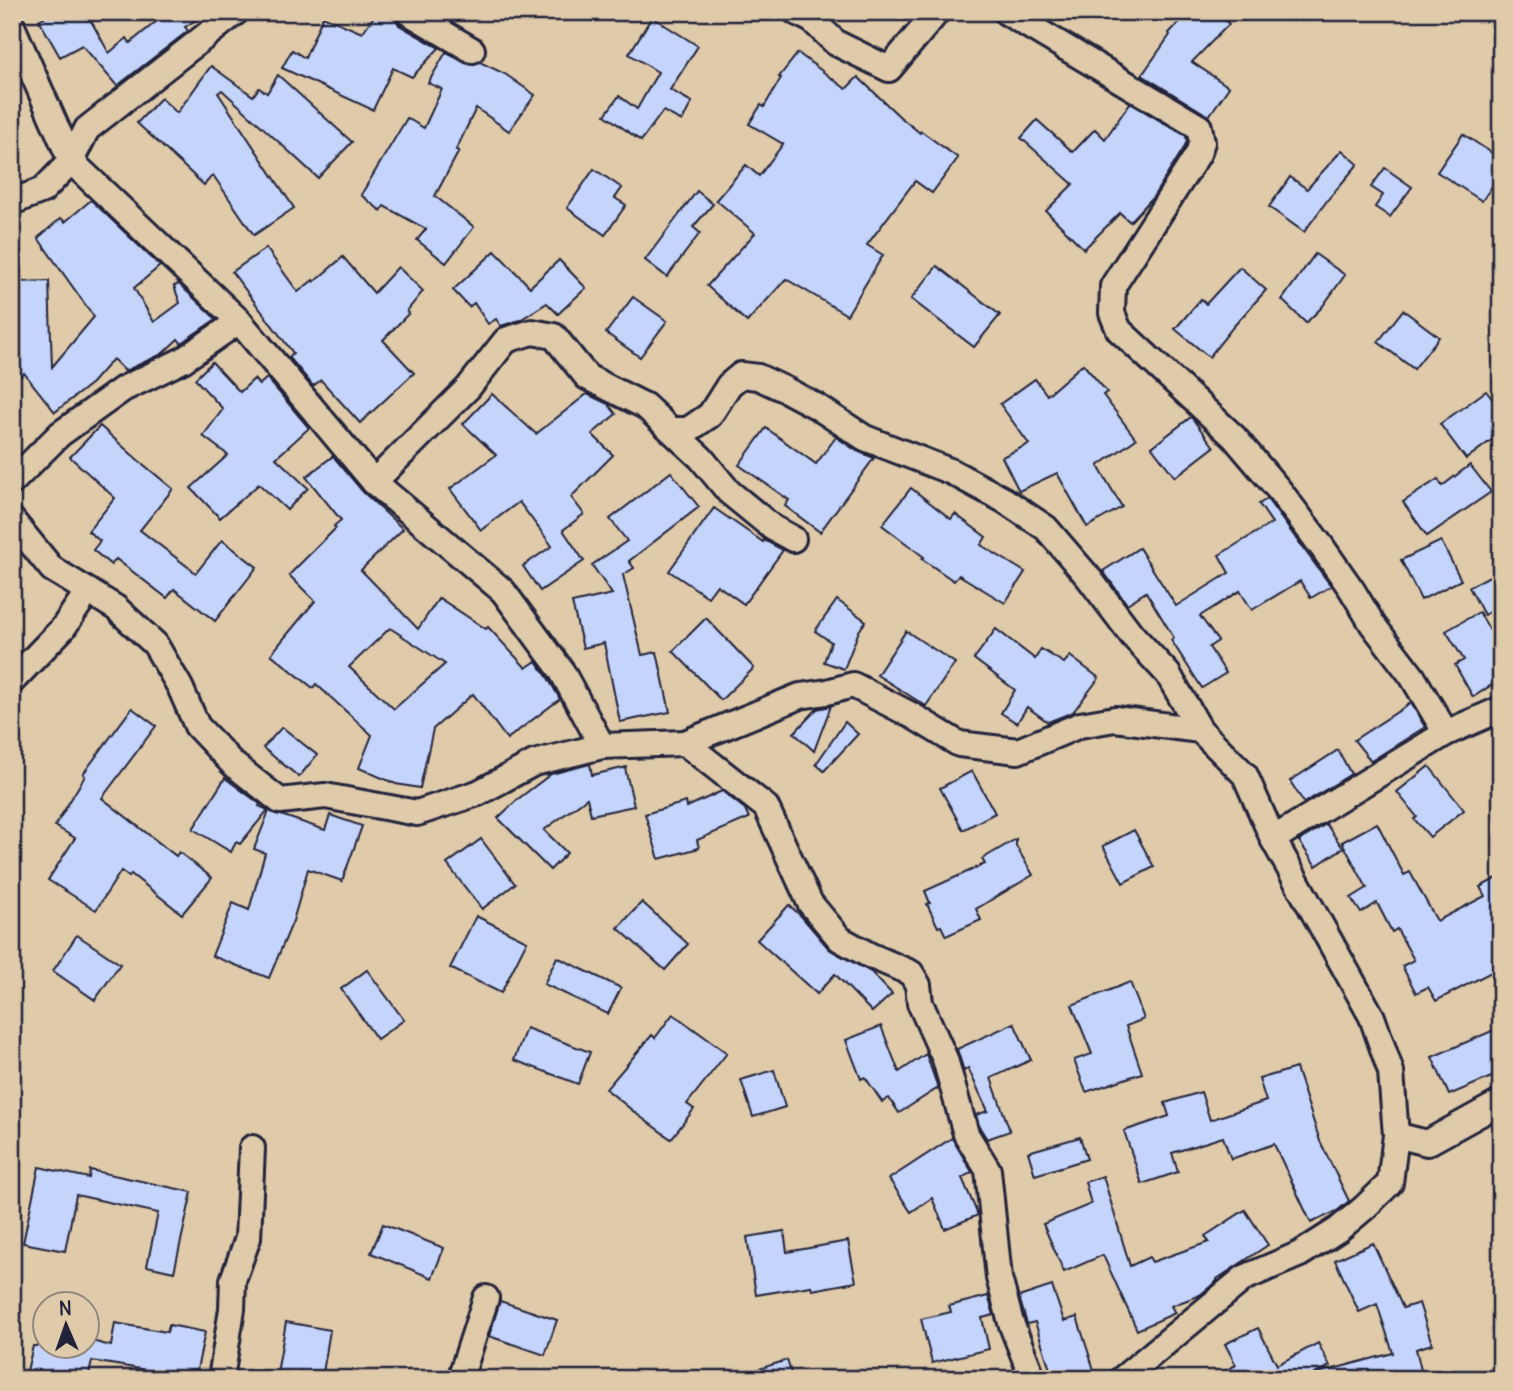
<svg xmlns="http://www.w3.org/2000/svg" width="1513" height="1391" font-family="Delius,sans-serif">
  <rect width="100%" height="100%" fill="#dfcbaa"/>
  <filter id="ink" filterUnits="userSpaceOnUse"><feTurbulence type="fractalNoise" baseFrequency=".0143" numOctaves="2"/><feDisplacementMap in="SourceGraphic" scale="14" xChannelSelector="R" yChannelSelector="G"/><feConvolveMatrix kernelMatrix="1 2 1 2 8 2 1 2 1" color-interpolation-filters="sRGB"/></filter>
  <g filter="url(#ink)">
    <!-- building -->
    <g fill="#c4d4fa" stroke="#22223b" stroke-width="2" fill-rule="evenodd">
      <polygon points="54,12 86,12 109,53 127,38 130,43 168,12 208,12 185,27 188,31 117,86 82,45 60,57 39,20"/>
      <polygon points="377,12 390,12 394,15 399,25 439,48 412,77 393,68 373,110 282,68 292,50 305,58 323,16 362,33"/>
      <polygon points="1189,12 1216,12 1229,24 1192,62 1229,87 1209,116 1142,75 1170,35 1169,33"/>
      <polygon points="652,17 698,46 670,90 692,102 682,121 663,111 641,141 605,115 619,96 637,109 658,72 629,54"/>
      <polygon points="446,52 465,63 472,65 480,62 505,74 535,95 509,131 476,108 456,150 459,151 435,196 474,227 446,263 417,240 426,229 384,206 381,211 361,195 407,118 424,128 442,89 428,83"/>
      <polygon points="798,53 846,89 858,77 899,116 920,133 921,131 958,158 932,193 915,181 867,245 883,255 847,315 786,279 747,322 707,286 755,233 716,200 746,165 759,176 783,144 749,124 761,105 764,107 781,78 779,77"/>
      <polygon points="211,66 253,96 259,88 267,93 278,75 352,142 318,178 222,90 218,93 294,208 254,235 213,175 204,185 137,123 161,98 177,113"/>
      <polygon points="1130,103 1186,136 1187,141 1184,148 1153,197 1130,222 1120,213 1084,249 1046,211 1073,184 1021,138 1037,120 1073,152 1095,129 1105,139"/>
      <polygon points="1463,134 1501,159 1501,173 1482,201 1437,172"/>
      <polygon points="1342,150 1358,164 1329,198 1304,232 1269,207 1290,177 1307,189"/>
      <polygon points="1385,168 1412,187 1390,217 1375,207 1383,195 1371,187"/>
      <polygon points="594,169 622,188 615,198 626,205 605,235 567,208"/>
      <polygon points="697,191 713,204 693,227 700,233 667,277 645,260"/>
      <polygon points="91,200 160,266 134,288 154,322 180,303 174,286 179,284 216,319 181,343 178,339 162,354 125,371 113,359 92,383 55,412 24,373 12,383 12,282 49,281 52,367 94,317 38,238 61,218 65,222"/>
      <polygon points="266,248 298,292 313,280 314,282 343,257 374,293 398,267 423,291 407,311 409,313 383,340 414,373 360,423 321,380 313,386 289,357 293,353 232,272"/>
      <polygon points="495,251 530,287 559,260 586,288 558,314 547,303 520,320 501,326 496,319 488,324 474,303 469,307 453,290"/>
      <polygon points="1315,254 1345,275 1322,307 1306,323 1282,300"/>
      <polygon points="937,266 1000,315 974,347 911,299"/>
      <polygon points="1240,267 1266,290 1233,327 1209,357 1175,329 1201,299 1206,304"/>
      <polygon points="633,297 667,321 640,357 606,333"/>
      <polygon points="1403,310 1439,337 1414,369 1378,342"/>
      <polygon points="212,362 240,392 254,379 259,385 267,378 309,428 276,458 308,488 287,510 259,484 220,518 191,488 228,455 203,436 223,409 195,379"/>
      <polygon points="1083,364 1107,392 1103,395 1136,439 1098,466 1122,507 1087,527 1057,473 1019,491 1002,457 1029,444 1000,404 1035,379 1047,395"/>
      <polygon points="1486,391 1501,410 1501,433 1466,459 1440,424"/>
      <polygon points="492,394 536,434 587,394 608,404 616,414 592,434 613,455 571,497 584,514 563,530 584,561 540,591 523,566 552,546 519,502 481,530 450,489 496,455 463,424"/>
      <polygon points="1191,417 1214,447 1175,477 1152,447"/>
      <polygon points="100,426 138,460 173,489 140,530 196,573 222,540 257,567 215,621 174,589 167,598 116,559 111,565 93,550 100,541 88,531 115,498 70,457"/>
      <polygon points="766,428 816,464 836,437 857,451 874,458 820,532 785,506 789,500 739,465"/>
      <path d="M333,456l30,36 40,37 -42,41 57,59 21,-31 47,31 2,-2 38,41 10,-7 12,17 12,21 -53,40 -34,-45 -40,35 -13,59 -24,-4 -37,-16 13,-33 -56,-51 -3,4 -42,-34 44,-53 -26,-26 47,-47 -2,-2 7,-6 -35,-43zM390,628l55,36 -51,45 -45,-42z"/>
      <polygon points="1470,465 1491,492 1427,536 1403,502 1438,479 1442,486"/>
      <polygon points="671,472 699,507 629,561 634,568 623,575 642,655 657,652 670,712 620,722 604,643 583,648 572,603 612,594 592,565 627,541 610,519"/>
      <polygon points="911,488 951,519 955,514 986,537 981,545 1025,572 1005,603 959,575 954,581 922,559 924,557 882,525"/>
      <polygon points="1267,499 1331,586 1311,598 1300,581 1252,610 1240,591 1200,616 1218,641 1209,647 1226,673 1202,688 1171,640 1174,638 1146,592 1127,604 1103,571 1139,548 1176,606 1229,573 1219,555 1272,523 1259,504"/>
      <polygon points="714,508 763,542 764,540 783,550 744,604 717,585 708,597 669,571"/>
      <polygon points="1441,541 1461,580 1421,600 1401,560"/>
      <polygon points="1495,573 1501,584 1501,606 1484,615 1469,587"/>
      <polygon points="837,600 866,621 859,631 844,669 824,662 831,642 815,631"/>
      <polygon points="1479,612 1501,649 1501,679 1473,697 1455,665 1464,660 1446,631"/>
      <polygon points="706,618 754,668 721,700 673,651"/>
      <polygon points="996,629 1035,659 1041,649 1064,663 1070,656 1099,678 1073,712 1048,722 1027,707 1017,723 1001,713 1015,690 974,659"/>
      <polygon points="906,631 955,663 926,706 877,675"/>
      <polygon points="1411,703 1425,727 1371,761 1354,740"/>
      <polygon points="831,706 814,751 794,733 817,709"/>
      <polygon points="132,708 156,726 102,798 176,856 179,852 212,878 182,914 131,874 129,877 121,871 96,910 48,880 75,838 55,826 85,776 83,774"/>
      <polygon points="845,722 858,734 824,771 816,764"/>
      <polygon points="282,727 317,755 299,777 263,748"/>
      <polygon points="1338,750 1351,774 1304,803 1290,781"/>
      <polygon points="590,764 592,775 627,767 625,768 634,806 591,815 587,798 544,830 567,853 550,870 498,818 518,799 551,774"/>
      <polygon points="1429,766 1464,810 1430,837 1414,819 1417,817 1397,792"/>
      <polygon points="972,771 995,813 963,830 940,788"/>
      <polygon points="225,778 260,804 259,806 268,810 240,844 236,842 231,852 193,829"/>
      <polygon points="722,791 745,809 749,818 697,840 699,848 659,859 645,814 686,802 687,807"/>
      <polygon points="269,811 325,830 330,815 362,826 342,881 308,869 293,921 269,978 212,956 233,903 249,910 265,853 254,849"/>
      <polygon points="1377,823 1404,875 1410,872 1437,921 1485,896 1480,887 1501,876 1501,967 1436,1001 1428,987 1416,993 1402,966 1414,960 1397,929 1392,932 1377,903 1361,913 1351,898 1367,888 1342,842"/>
      <polygon points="1326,824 1343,848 1316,866 1299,841"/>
      <polygon points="1134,830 1154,867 1123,883 1103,846"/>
      <polygon points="481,839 515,884 482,909 447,864"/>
      <polygon points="1016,839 1016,846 1033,875 976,909 981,920 946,936 941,926 938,927 927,904 930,903 925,891 985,864 982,859"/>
      <polygon points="642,902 688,944 665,970 618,928"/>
      <polygon points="789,905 802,917 829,949 871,972 892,994 872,1012 835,974 817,994 757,940"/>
      <polygon points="476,916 527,941 501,993 450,968"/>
      <polygon points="77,935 120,964 95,1000 53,971"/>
      <polygon points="557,957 621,988 608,1014 544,984"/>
      <polygon points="367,970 404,1020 377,1039 341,989"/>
      <polygon points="1130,982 1144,1019 1126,1026 1142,1073 1086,1092 1074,1060 1092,1054 1072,1005"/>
      <polygon points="673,1014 727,1053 687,1104 694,1109 671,1139 638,1115 606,1089 652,1035 655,1038"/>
      <polygon points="1014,1023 1031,1060 991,1078 1010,1131 987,1139 980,1128 976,1115 988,1111 968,1068 964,1071 957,1049"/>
      <polygon points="881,1026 899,1072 926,1054 938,1088 899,1113 889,1098 882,1102 865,1077 861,1079 846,1040"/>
      <polygon points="1501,1027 1501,1073 1449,1095 1432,1057"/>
      <polygon points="526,1028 590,1052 578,1084 514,1060"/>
      <polygon points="1296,1068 1320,1141 1349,1201 1337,1211 1311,1223 1274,1144 1231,1159 1223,1137 1172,1153 1178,1172 1142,1184 1124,1131 1169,1116 1165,1103 1201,1092 1210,1120 1266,1101 1259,1079"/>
      <polygon points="774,1070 785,1107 753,1117 741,1080"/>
      <polygon points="1080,1137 1087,1159 1035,1175 1028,1152"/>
      <polygon points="952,1138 972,1172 962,1178 978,1215 945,1229 932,1198 911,1212 889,1179"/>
      <polygon points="39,1167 89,1178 90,1170 192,1192 174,1272 147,1266 158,1213 76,1195 65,1251 23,1243"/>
      <polygon points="1103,1176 1130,1266 1149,1257 1152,1262 1209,1242 1205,1236 1245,1210 1268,1245 1217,1279 1217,1281 1200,1295 1171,1306 1175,1313 1137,1330 1103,1255 1064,1272 1043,1224 1091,1204 1085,1182"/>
      <polygon points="383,1224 444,1248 432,1278 371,1253"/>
      <polygon points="784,1231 787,1252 848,1241 856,1282 812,1290 811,1286 756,1295 747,1237"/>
      <polygon points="1373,1243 1403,1308 1419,1303 1432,1344 1416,1349 1423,1379 1318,1379 1318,1373 1393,1353 1377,1304 1359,1312 1335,1260"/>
      <polygon points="1052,1286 1064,1321 1077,1317 1094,1370 1068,1379 1053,1379 1035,1322 1027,1324 1019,1297"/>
      <polygon points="988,1296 994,1315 982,1318 989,1349 932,1363 921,1319 951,1312 949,1306"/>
      <polygon points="500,1301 557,1320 545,1355 489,1336"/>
      <polygon points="286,1322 330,1330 322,1379 276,1379"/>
      <polygon points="115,1323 167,1332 169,1325 205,1332 195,1379 177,1379 158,1375 159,1372 92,1361 88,1379 43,1379 26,1375 33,1346 88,1346 88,1340 111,1346"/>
      <polygon points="1258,1328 1277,1365 1318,1343 1330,1366 1305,1379 1210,1379 1236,1365 1225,1344"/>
      <polygon points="787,1360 793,1379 740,1379 740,1375"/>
    </g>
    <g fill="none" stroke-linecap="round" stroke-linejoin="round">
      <defs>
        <g id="minor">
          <polyline points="408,12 472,50"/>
          <polyline points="796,12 812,20 836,43 889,69 937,12"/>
          <polyline points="1006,12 1199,127 1202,142 1198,154 1113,286 1112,313 1119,330 1234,437 1279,490 1322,547 1352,590 1373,625 1412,676 1446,733"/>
          <polyline points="12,26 71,161 239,321 374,482 503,591 561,670 602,746"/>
          <polyline points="12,202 43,190 71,161 87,129 236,12"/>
          <polyline points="672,430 688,430 710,415 729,385 741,375 758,377 786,390 816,406 865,438 952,472 1004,500 1046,528 1089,578 1132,635 1168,674 1200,730"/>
          <polyline points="12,482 60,434 123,389 183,360 239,321"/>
          <polyline points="374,482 468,388 506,340 532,332 554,336 587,377 645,406 701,458 729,492 773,528 793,539"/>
          <polyline points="12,520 52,569 116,608 155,644 180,687 197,726 233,764 280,801 325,796 417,813 478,793 534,763 602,746 685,743 800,696 827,692 853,685 913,716 959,744 1018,751 1080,725 1115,719 1200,730 1245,775 1273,839 1372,1017 1391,1072 1396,1135 1390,1183 1364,1208 1339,1229 1300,1254 1244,1278 1122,1379"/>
          <polyline points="12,681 63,628 88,591"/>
          <polyline points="685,743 766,807 810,903 840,939 869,955 911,973 918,985 920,1003 945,1059 966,1134 988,1170 999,1278 1011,1323 1033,1379"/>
          <polyline points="1273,839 1446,733 1501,709"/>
          <polyline points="1396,1135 1427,1143 1501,1102"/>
          <polyline points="221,1379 232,1309 233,1280 248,1238 252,1148"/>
          <polyline points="460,1379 486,1298"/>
        </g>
      </defs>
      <!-- minor casing -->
      <use href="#minor" stroke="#22223b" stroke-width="30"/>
      <!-- minor -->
      <use href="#minor" stroke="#dfcbaa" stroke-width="24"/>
    </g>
  </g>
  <!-- margin -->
  <rect width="1513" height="1391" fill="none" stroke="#dfcbaa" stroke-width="42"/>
  <rect x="21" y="21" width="1471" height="1349" fill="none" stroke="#22223b" stroke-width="2.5" filter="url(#ink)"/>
  <!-- north arrow -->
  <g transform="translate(66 1325) rotate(358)"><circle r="33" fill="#dfcbaa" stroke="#93877e" stroke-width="2"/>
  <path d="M0-5L12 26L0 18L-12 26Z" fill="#22223b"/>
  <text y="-10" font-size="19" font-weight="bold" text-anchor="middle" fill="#22223b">N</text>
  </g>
</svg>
